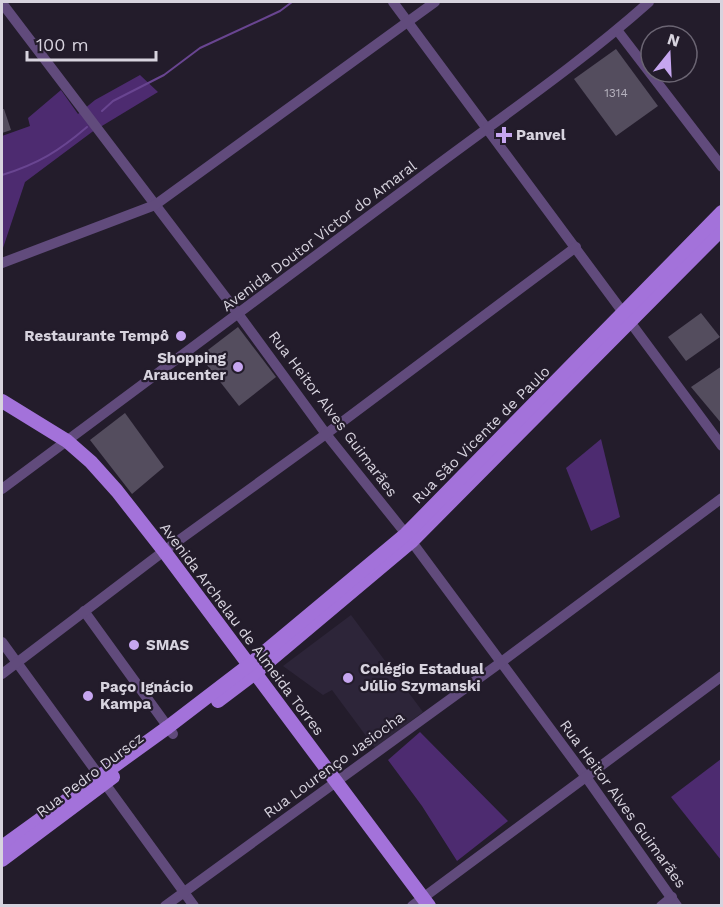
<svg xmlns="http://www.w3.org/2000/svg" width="723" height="907" font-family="'Work Sans',sans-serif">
  <rect width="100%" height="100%" fill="#231c2b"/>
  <!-- built -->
  <polygon fill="#2d2539" points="351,615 423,712 375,748 332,690 323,695 283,666"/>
  <!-- green -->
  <g fill="#4d2b70">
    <polygon points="140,75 158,92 92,132 25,182 2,251 2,136 30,126 28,118 61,90 78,114 95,100"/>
    <polygon points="601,439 620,517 591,531 566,468"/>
    <polygon points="420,732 508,821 457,861 422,806 388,760"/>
    <polygon points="721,759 721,860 671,797"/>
  </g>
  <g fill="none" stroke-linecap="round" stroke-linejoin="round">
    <!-- stream -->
    <g stroke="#694591" stroke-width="2">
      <polyline points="102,111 113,101 164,75 200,48 280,11 292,2"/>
      <path d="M2,175c36,-11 57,-24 85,-48"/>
    </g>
  </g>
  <!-- building -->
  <g fill="#544d5e">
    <polygon points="616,49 658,106 616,136 574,79"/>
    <polygon points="2,109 4,109 11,130 2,133"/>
    <polygon points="701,313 720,337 686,361 668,337"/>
    <polygon points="238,327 276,377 239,406 200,356"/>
    <polygon points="722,366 722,424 691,387"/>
    <polygon points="125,413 164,467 132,494 90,440"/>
  </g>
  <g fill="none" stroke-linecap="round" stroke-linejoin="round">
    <!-- minor -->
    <g stroke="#614b7c" stroke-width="10">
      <polyline points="393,2 722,446"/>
      <polyline points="2,3 239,315 326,434 406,534 586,777 677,906"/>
      <polyline points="617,30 722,167"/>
      <polyline points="2,263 155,205 435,2"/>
      <path d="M2,489c139,-102 277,-205 414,-308 78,-59 160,-114 233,-179"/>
      <polyline points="84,611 173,734"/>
      <polyline points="2,642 194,906"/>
      <polyline points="2,674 164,551 326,434 576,247"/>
      <polyline points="165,906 500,663 722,498"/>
      <polyline points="412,906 722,676"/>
      <polyline points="661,906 672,897"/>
    </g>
    <!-- major -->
    <g stroke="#a372da" stroke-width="14">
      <polyline points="2,401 67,441 91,462 117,491 164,551 429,906"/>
      <polyline points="218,701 255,673 411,542 722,229"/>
      <polyline points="2,847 168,727 249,665 406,534 722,212"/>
      <polyline points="2,860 113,777"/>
    </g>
  </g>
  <!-- markers -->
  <g fill="#c6a6f0" stroke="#231c2b" stroke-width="2">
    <path d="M501 126h6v6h6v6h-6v6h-6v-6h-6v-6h6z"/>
    <circle cx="181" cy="336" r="6"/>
    <circle cx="238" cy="367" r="6"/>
    <circle cx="134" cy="645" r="6"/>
    <circle cx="348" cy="678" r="6"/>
    <circle cx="88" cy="696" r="6"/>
  </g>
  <g text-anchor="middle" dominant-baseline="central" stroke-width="4.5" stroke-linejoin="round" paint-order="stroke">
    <!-- number labels -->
    <g font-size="12" fill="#b6b2be">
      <text x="616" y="93">1314</text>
    </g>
    <!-- poi labels -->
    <g font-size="15" font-weight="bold" fill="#d7d3de" stroke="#231c2b" text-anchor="start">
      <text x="516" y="135">Panvel</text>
      <text x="169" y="336" text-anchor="end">Restaurante Tempô</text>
      <text x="226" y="358" text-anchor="end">Shopping<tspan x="226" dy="17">Araucenter</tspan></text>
      <text x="146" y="645">SMAS</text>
      <text x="360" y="669">Colégio Estadual<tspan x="360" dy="17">Júlio Szymanski</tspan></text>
      <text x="100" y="687">Paço Ignácio<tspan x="100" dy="17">Kampa</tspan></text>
    </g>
    <!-- street labels -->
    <g font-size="15" fill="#d7d3de" stroke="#231c2b">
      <text transform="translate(319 236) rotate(-37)">Avenida Doutor Victor do Amaral</text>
      <text transform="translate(333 414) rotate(53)">Rua Heitor Alves Guimarães</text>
      <text transform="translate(481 435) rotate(-45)">Rua São Vicente de Paulo</text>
      <text transform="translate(242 629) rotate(53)">Avenida Archelau de Almeida Torres</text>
      <text transform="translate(334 765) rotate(-36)">Rua Lourenço Jasiocha</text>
      <text transform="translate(90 775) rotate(-37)">Rua Pedro Durscz</text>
      <text transform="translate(623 804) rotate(54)">Rua Heitor Alves Guimarães</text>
    </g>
  </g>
  <!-- border -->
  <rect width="723" height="907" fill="none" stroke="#d7d3de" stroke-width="6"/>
  <!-- north arrow -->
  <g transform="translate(669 54) rotate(18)"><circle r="28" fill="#231c2b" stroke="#6b6573" stroke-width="1.5"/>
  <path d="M0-4.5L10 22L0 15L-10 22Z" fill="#c6a6f0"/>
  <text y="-9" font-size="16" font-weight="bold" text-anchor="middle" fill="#d7d3de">N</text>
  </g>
  <!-- scale -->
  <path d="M27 51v9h129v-9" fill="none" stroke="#d7d3de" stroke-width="3"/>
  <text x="36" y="51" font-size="18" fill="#d7d3de" stroke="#231c2b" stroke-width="4.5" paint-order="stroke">100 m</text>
</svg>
